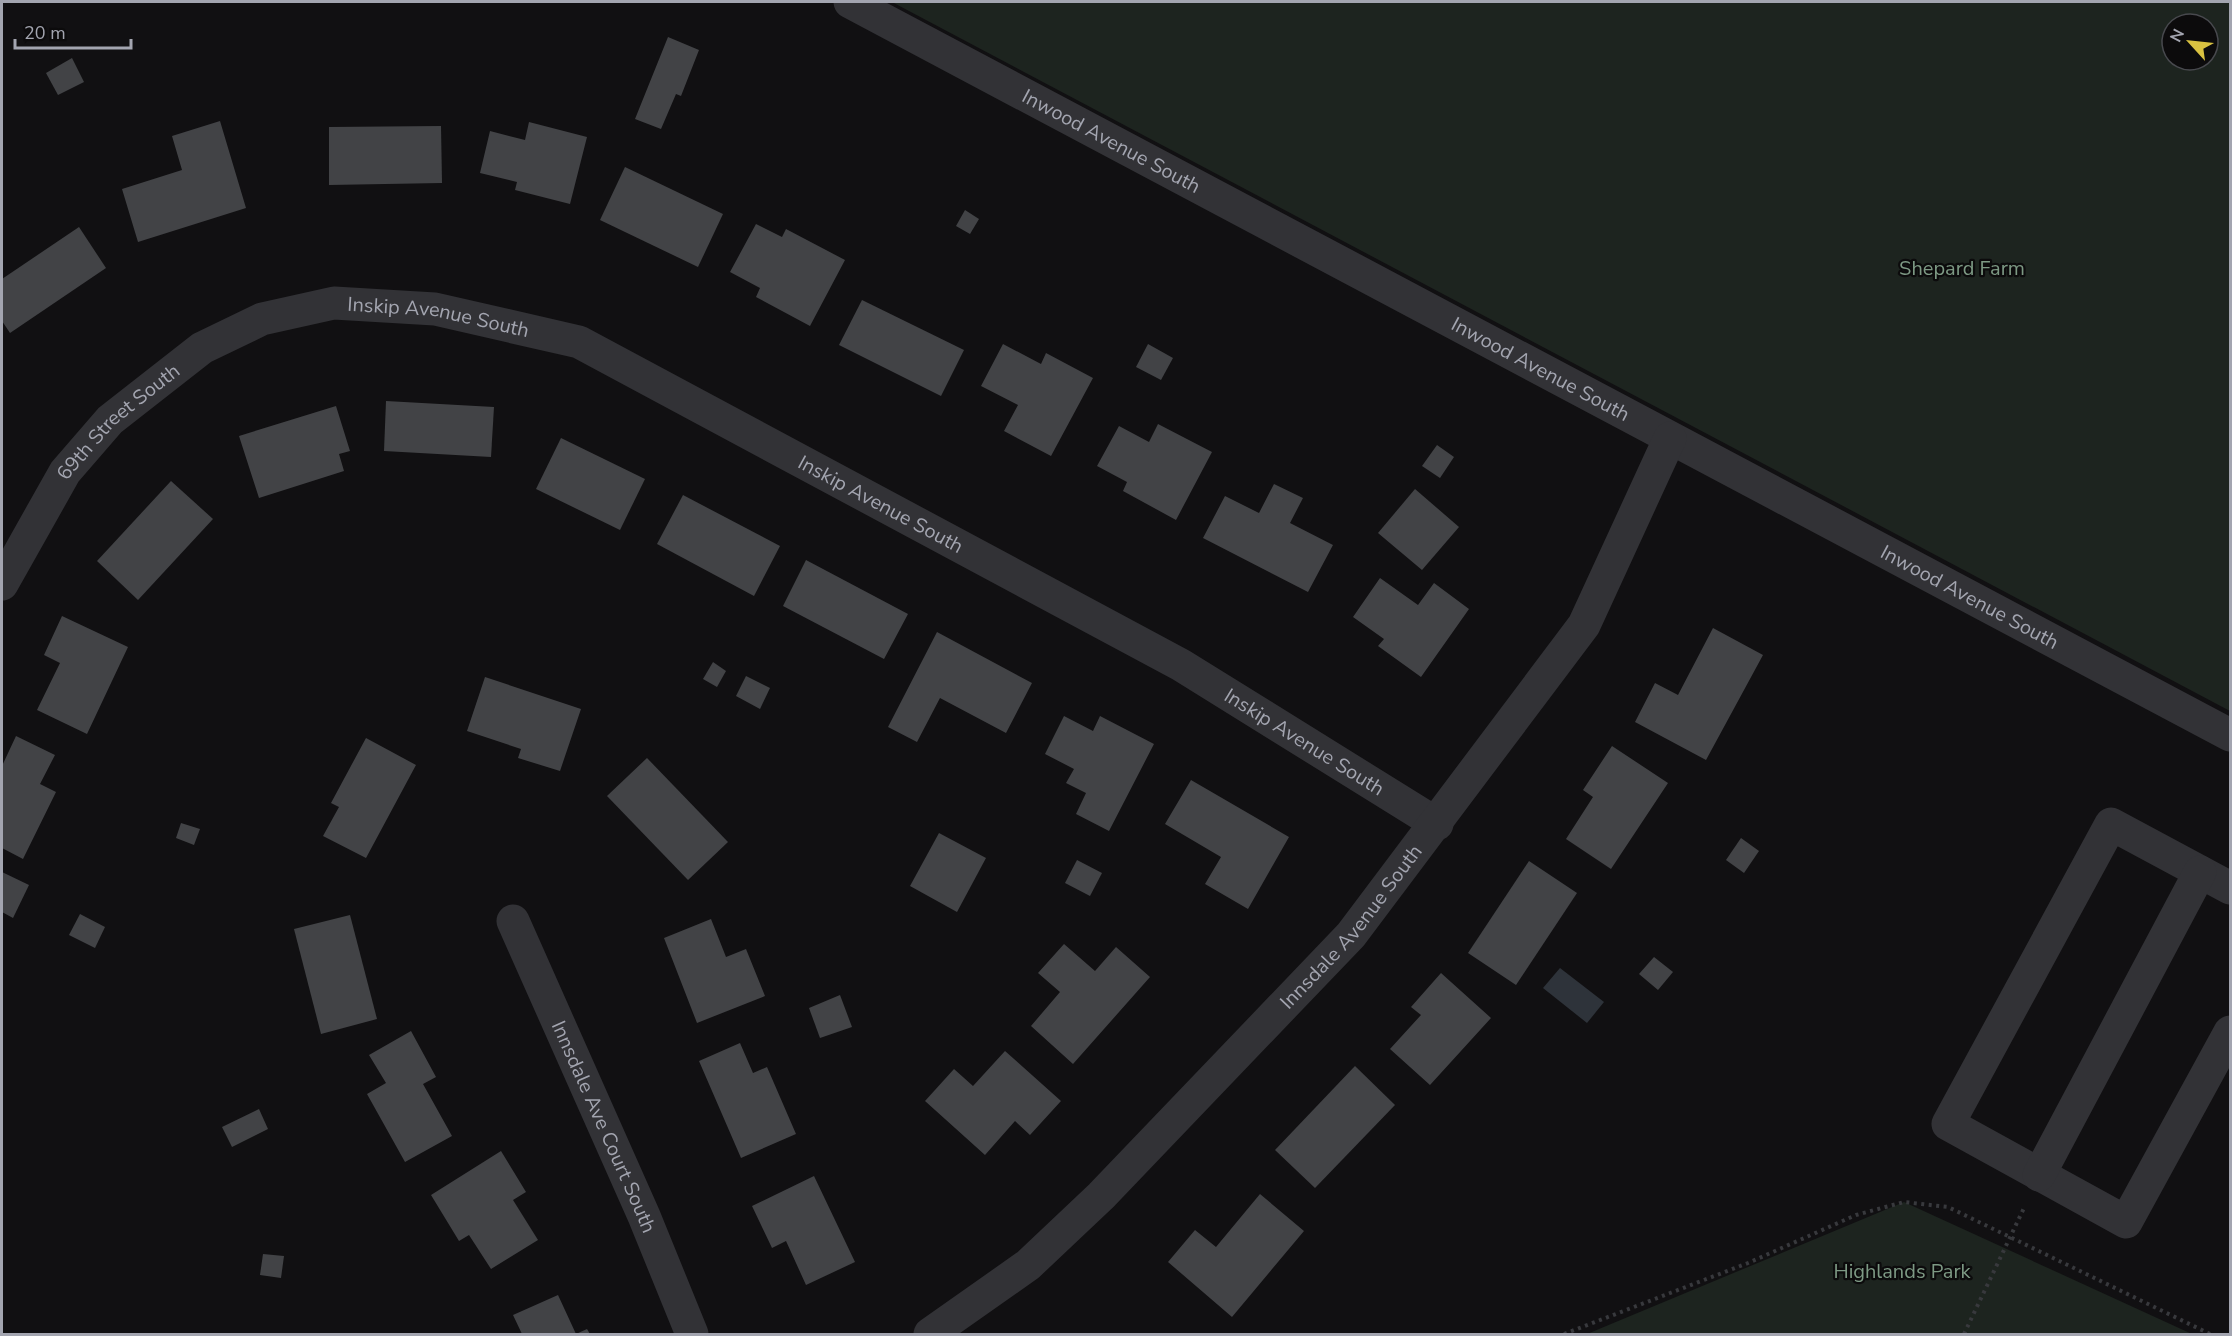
<svg xmlns="http://www.w3.org/2000/svg" width="2232" height="1336" font-family="'Nunito Sans',sans-serif">
  <rect width="100%" height="100%" fill="#111012"/>
  <!-- green -->
  <g fill="#1d241f" fill-rule="evenodd">
    <path d="M892,2h1338v709zM2172,24h36v36h-36z"/>
    <polygon points="1904,1202 2192,1334 1587,1334"/>
  </g>
  <!-- water -->
  <polygon fill="#2e333a" points="1560,968 1604,1002 1587,1023 1543,988"/>
  <!-- building -->
  <g fill="#424346">
    <polygon points="668,37 699,50 681,96 676,94 661,129 635,119"/>
    <polygon points="72,58 84,82 58,95 46,73"/>
    <polygon points="220,121 246,208 138,242 122,189 182,170 172,136"/>
    <polygon points="529,122 587,137 570,204 515,190 517,182 480,173 490,131 525,140"/>
    <polygon points="441,126 442,183 329,185 329,127"/>
    <polygon points="625,167 723,214 698,267 600,220"/>
    <polygon points="965,210 979,219 970,234 956,226"/>
    <polygon points="756,224 782,237 786,229 845,260 810,326 756,297 760,288 730,272"/>
    <polygon points="79,227 106,268 10,333 2,321 2,279"/>
    <polygon points="862,300 964,350 941,396 839,345"/>
    <polygon points="1003,344 1041,364 1046,353 1093,378 1051,456 1004,431 1018,405 981,386"/>
    <polygon points="1148,344 1173,358 1161,380 1136,367"/>
    <polygon points="386,401 494,407 491,457 384,451"/>
    <polygon points="336,406 350,451 339,454 344,471 259,498 239,436"/>
    <polygon points="1158,424 1212,452 1176,520 1123,491 1127,482 1097,466 1119,426 1149,442"/>
    <polygon points="561,438 645,479 620,530 536,489"/>
    <polygon points="1437,445 1454,457 1440,478 1422,466"/>
    <polygon points="171,481 213,519 138,600 97,561"/>
    <polygon points="1274,484 1303,498 1290,523 1333,545 1308,592 1203,538 1225,496 1259,513"/>
    <polygon points="1415,489 1459,527 1422,570 1378,533"/>
    <polygon points="683,495 780,546 754,596 657,544"/>
    <polygon points="806,560 908,614 884,659 783,606"/>
    <polygon points="1380,578 1418,605 1434,583 1469,609 1421,677 1378,646 1384,639 1353,617"/>
    <polygon points="62,616 128,647 87,734 37,710 60,663 44,655"/>
    <polygon points="1713,628 1763,655 1706,760 1635,722 1655,683 1678,695"/>
    <polygon points="937,632 1032,683 1006,733 940,698 917,742 888,727"/>
    <polygon points="713,662 726,671 717,687 703,679"/>
    <polygon points="746,676 770,688 760,709 736,696"/>
    <polygon points="485,677 581,709 560,771 518,758 521,749 467,731"/>
    <polygon points="1064,716 1093,731 1100,716 1154,744 1109,831 1076,814 1086,793 1066,783 1074,769 1045,754"/>
    <polygon points="16,736 55,755 40,784 56,792 23,859 2,848 2,766"/>
    <polygon points="366,738 416,765 366,858 323,836 339,807 331,803"/>
    <polygon points="1612,746 1668,783 1611,869 1566,839 1593,797 1583,790"/>
    <polygon points="647,758 728,842 688,880 607,796"/>
    <polygon points="1191,780 1289,837 1248,909 1205,884 1221,857 1165,824"/>
    <polygon points="181,823 200,829 194,845 176,838"/>
    <polygon points="939,833 986,858 957,912 910,886"/>
    <polygon points="1741,838 1759,851 1744,873 1726,860"/>
    <polygon points="1077,860 1102,873 1090,896 1065,883"/>
    <polygon points="1529,861 1577,893 1516,985 1468,953"/>
    <polygon points="2,872 29,885 13,918 2,912"/>
    <polygon points="80,914 105,927 95,948 69,935"/>
    <polygon points="350,915 377,1019 321,1034 294,929"/>
    <polygon points="711,919 726,957 746,949 765,996 697,1023 664,938"/>
    <polygon points="1064,944 1095,971 1116,947 1150,977 1073,1064 1031,1026 1060,992 1038,973"/>
    <polygon points="1654,957 1673,972 1658,990 1639,974"/>
    <polygon points="1441,973 1491,1018 1430,1085 1390,1049 1421,1015 1411,1007"/>
    <polygon points="840,995 852,1027 820,1038 809,1008"/>
    <polygon points="411,1031 436,1077 423,1084 452,1136 405,1162 367,1094 386,1083 369,1055"/>
    <polygon points="740,1043 753,1073 767,1067 796,1134 741,1158 699,1061"/>
    <polygon points="1005,1051 1061,1101 1030,1135 1015,1121 985,1155 925,1101 954,1069 973,1086"/>
    <polygon points="1355,1066 1395,1105 1315,1188 1275,1150"/>
    <polygon points="259,1109 268,1129 232,1147 222,1127"/>
    <polygon points="501,1151 526,1192 513,1200 538,1240 491,1269 469,1235 459,1241 431,1195"/>
    <polygon points="814,1176 855,1262 806,1285 786,1241 772,1248 752,1206"/>
    <polygon points="1260,1194 1304,1231 1232,1317 1168,1262 1195,1230 1216,1247"/>
    <polygon points="263,1254 284,1256 281,1278 260,1275"/>
    <polygon points="558,1295 576,1334 587,1329 590,1334 522,1334 513,1315"/>
  </g>
  <g fill="none" stroke-linecap="round" stroke-linejoin="round">
    <!-- path -->
    <g stroke="#38393d" stroke-width="4" stroke-dasharray="3 4.5" stroke-linecap="butt">
      <polyline points="1564,1334 1748,1263 1856,1215 1904,1202 1948,1207 2210,1334"/>
      <polyline points="1964,1334 2024,1208"/>
    </g>
    <!-- minor -->
    <g stroke="#323236" stroke-width="33">
      <path id="s1" d="M850,2l1380,733"/>
      <path id="s2" d="M2,584l63,-112 45,-52 92,-72 60,-29 72,-16 101,6 144,33 602,323 256,159"/>
      <polyline points="2230,888 2111,824 1948,1124 2126,1222 2230,1032"/>
      <path id="s3" d="M513,921l131,295 48,118"/>
      <polyline points="2039,1175 2200,872"/>
      <path id="s4" d="M930,1334l98,-69 73,-69 250,-261 233,-310 86,-187"/>
    </g>
  </g>
  <g text-anchor="middle" dominant-baseline="central" stroke-width="4.5" stroke-linejoin="round" paint-order="stroke">
    <!-- street labels -->
    <g font-size="20" fill="#a3a5b0" stroke="#0c0b0c">
      <text stroke="none"><textPath href="#s1" startOffset="296">Inwood Avenue South</textPath></text>
      <text stroke="none"><textPath href="#s2" startOffset="560">Inskip Avenue South</textPath></text>
      <text stroke="none"><textPath href="#s1" startOffset="782">Inwood Avenue South</textPath></text>
      <text stroke="none"><textPath href="#s2" startOffset="202">69th Street South</textPath></text>
      <text stroke="none"><textPath href="#s2" startOffset="1046">Inskip Avenue South</textPath></text>
      <text stroke="none"><textPath href="#s1" startOffset="1268">Inwood Avenue South</textPath></text>
      <text stroke="none"><textPath href="#s2" startOffset="1532">Inskip Avenue South</textPath></text>
      <text stroke="none"><textPath href="#s4" startOffset="588">Innsdale Avenue South</textPath></text>
      <text stroke="none"><textPath href="#s3" startOffset="225">Innsdale Ave Court South</textPath></text>
    </g>
    <!-- park labels -->
    <g font-size="20" fill="#7d9984" stroke="#0c0b0c">
      <text x="1962" y="268">Shepard Farm</text>
      <text x="1902" y="1271">Highlands Park</text>
    </g>
  </g>
  <!-- border -->
  <rect width="2232" height="1336" fill="none" stroke="#a3a5b0" stroke-width="6"/>
  <!-- north arrow -->
  <g transform="translate(2190 42) rotate(297)"><circle r="28" fill="#0c0b0c" stroke="#48494e" stroke-width="1.5"/>
  <path d="M0-4.5L10 22L0 15L-10 22Z" fill="#d9c241"/>
  <text y="-9" font-size="16" font-weight="bold" text-anchor="middle" fill="#a3a5b0">N</text>
  </g>
  <!-- scale -->
  <path d="M15 39v9h116v-9" fill="none" stroke="#a3a5b0" stroke-width="3"/>
  <text x="24" y="39" font-size="18" fill="#a3a5b0" stroke="#0c0b0c" stroke-width="4.5" paint-order="stroke">20 m</text>
</svg>
